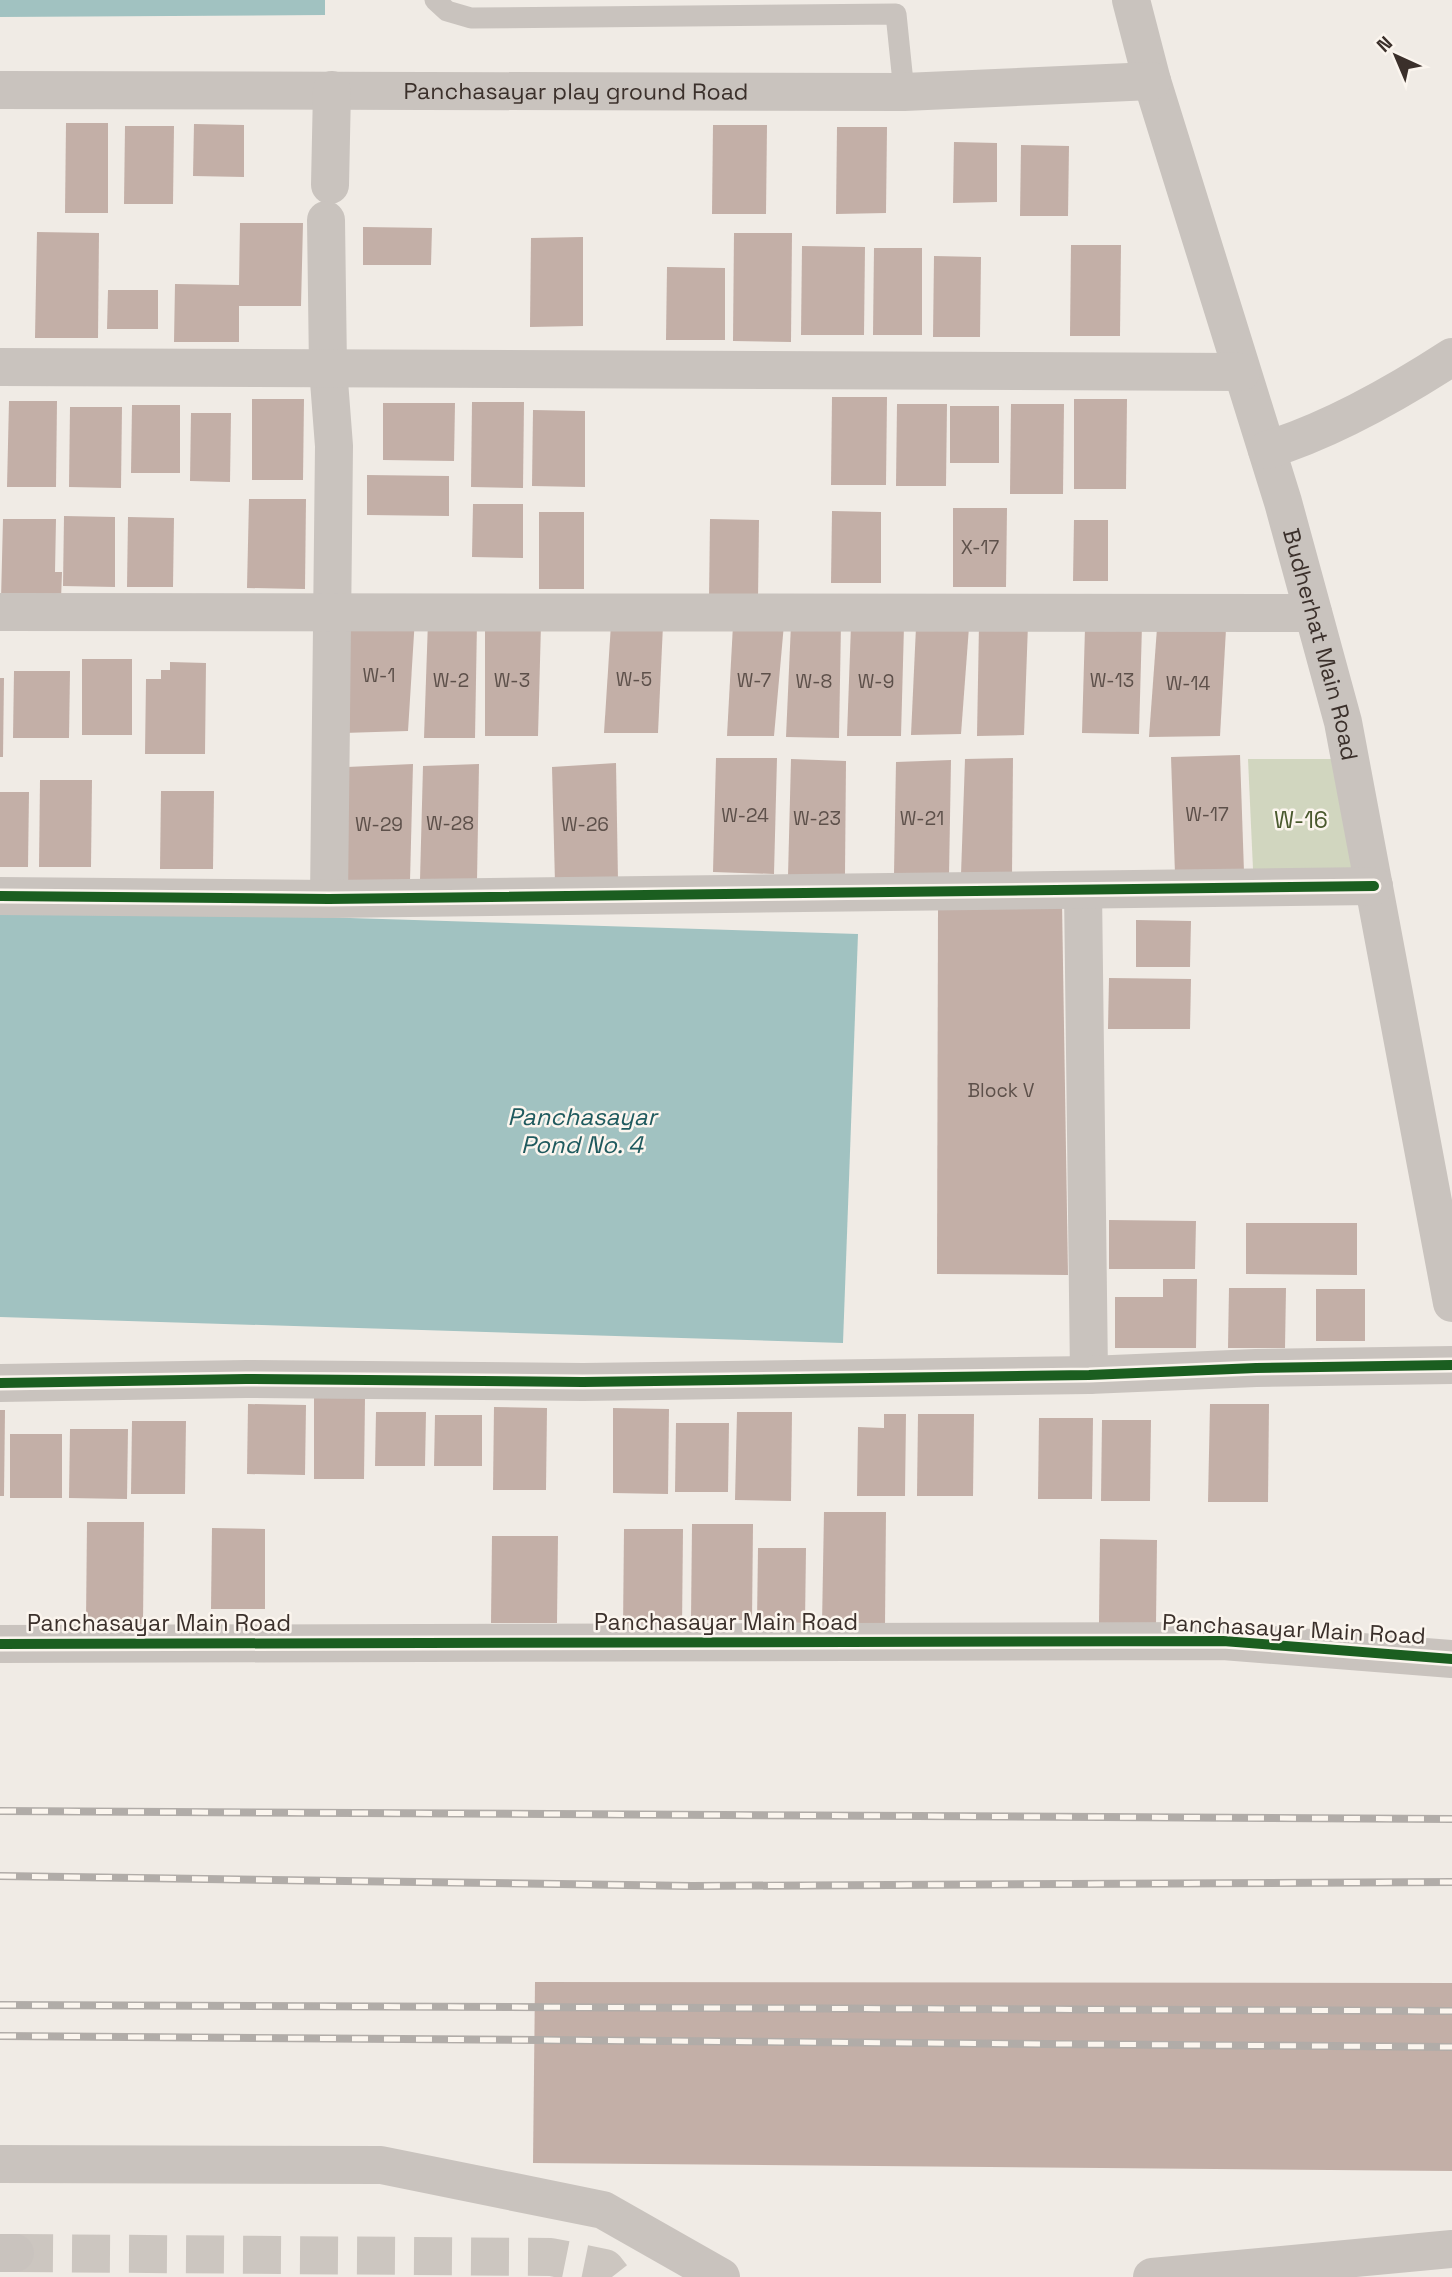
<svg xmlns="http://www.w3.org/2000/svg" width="1452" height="2277" font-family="'Space Grotesk',sans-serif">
  <rect width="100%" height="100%" fill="#f0ebe5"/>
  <!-- green -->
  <polygon fill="#d1d6bf" points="1248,759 1341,759 1363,875 1253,869"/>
  <!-- water -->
  <g fill="#a1c2c1">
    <polygon points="0,0 325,0 325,15 0,17"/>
    <polygon points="0,907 858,934 843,1343 0,1317"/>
  </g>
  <!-- building -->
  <g fill="#c3afa7">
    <polygon points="66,123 108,123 108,213 65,213"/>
    <polygon points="194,124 244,125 244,177 193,176"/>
    <polygon points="713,125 767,125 766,214 712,214"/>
    <polygon points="125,126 174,126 173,204 124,204"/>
    <polygon points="837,127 887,127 886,213 836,214"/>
    <polygon points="954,142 997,143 997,202 953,203"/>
    <polygon points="1021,145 1069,146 1068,216 1020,216"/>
    <polygon points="240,223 303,223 301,306 239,306 239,342 174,342 175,284 239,285"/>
    <polygon points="363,227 432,228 431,265 363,265"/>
    <polygon points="37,232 99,233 98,338 35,338"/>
    <polygon points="734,233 792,233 791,342 733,341"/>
    <polygon points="583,237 583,326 530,327 531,238"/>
    <polygon points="1071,245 1121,245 1120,336 1070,336"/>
    <polygon points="802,246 865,247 864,335 801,335"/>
    <polygon points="874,248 922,248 922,335 873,335"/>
    <polygon points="934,256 981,257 980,337 933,337"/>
    <polygon points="667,267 725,268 725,340 666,340"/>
    <polygon points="108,290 158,290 158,329 107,329"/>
    <polygon points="832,397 887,397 886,485 831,485"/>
    <polygon points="252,399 304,399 303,480 252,480"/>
    <polygon points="1074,399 1127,399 1126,489 1074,489"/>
    <polygon points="9,401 57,401 56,487 7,487"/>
    <polygon points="472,402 524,402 523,488 471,487"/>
    <polygon points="383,403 455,403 454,461 383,460"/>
    <polygon points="897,404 947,404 946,486 896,486"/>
    <polygon points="1011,404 1064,404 1063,494 1010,494"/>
    <polygon points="132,405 180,405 180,473 131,473"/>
    <rect x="950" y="406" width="49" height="57"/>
    <polygon points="70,407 122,407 121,488 69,487"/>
    <polygon points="533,410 585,411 585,487 532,486"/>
    <polygon points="191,413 231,413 230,482 190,481"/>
    <polygon points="367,475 449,476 449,516 367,515"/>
    <polygon points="249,499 306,499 305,589 247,588"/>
    <polygon points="473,504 523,504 523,558 472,557"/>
    <polygon points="953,508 1007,508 1006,587 953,587"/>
    <polygon points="832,511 881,512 881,583 831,583"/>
    <rect x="539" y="512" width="45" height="77"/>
    <polygon points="64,516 115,517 115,587 63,586"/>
    <polygon points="128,517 174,518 173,587 127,587"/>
    <polygon points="3,519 56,519 55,572 62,572 61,600 1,600"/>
    <polygon points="710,519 759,520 758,600 709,600"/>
    <polygon points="1074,520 1108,520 1108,581 1073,581"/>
    <polygon points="350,618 415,618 408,731 343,733"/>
    <polygon points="428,621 477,622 475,738 424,738"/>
    <polygon points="841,623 839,738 786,737 791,624"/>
    <polygon points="485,624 541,624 538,736 485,736"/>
    <polygon points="611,624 663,625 658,733 604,733"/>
    <polygon points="784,624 774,736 727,736 733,625"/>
    <polygon points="979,624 1028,624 1024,735 977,736"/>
    <polygon points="851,625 904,626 901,736 847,736"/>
    <polygon points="1142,625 1139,734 1082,733 1085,628"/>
    <polygon points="916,627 969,627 961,734 911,735"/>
    <polygon points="1157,628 1226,629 1220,736 1149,737"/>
    <rect x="82" y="659" width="50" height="76"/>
    <polygon points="170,662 206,663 205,754 145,754 146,679 161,679 161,670 170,670"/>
    <polygon points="14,671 70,671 69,738 13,738"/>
    <polygon points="0,678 4,678 3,757 0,757"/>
    <polygon points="1240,755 1244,872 1175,874 1171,757"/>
    <polygon points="716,758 777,758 774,874 713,872"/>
    <polygon points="1013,758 1012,876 961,875 965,759"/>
    <polygon points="791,759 846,761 845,874 788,876"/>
    <polygon points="951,760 949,876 894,874 896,762"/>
    <polygon points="616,763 618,881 555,883 552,767"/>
    <polygon points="413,764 410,881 345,881 347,767"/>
    <polygon points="479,764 477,881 420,880 423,766"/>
    <polygon points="40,780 92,780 91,867 39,867"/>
    <polygon points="161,791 214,791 213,869 160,869"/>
    <polygon points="0,792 29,792 28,867 0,867"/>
    <polygon points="1062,902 1068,1275 937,1274 938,906"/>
    <polygon points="1136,920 1191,921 1190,967 1136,967"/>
    <polygon points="1109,978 1191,979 1190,1029 1108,1029"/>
    <polygon points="1109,1220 1196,1221 1195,1269 1109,1269"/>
    <polygon points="1246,1223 1357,1223 1357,1275 1246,1274"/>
    <polygon points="1163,1279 1197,1279 1196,1348 1115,1348 1115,1297 1163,1297"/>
    <polygon points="1229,1288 1286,1288 1285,1348 1228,1348"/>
    <rect x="1316" y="1289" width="49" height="52"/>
    <polygon points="314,1398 365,1398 364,1479 314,1479"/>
    <polygon points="248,1404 306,1405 305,1475 247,1474"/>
    <polygon points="1210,1404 1269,1404 1268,1502 1208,1502"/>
    <polygon points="494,1407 547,1408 546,1490 493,1490"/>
    <polygon points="613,1408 669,1409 668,1494 613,1493"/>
    <polygon points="0,1410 5,1410 4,1496 0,1496"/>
    <polygon points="376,1412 426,1412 425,1466 375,1466"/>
    <polygon points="737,1412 792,1412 791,1501 735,1500"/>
    <polygon points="884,1414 906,1414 905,1496 857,1496 858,1427 884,1428"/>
    <polygon points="918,1414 974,1414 973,1496 917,1496"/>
    <polygon points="435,1415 482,1415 482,1466 434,1466"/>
    <polygon points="1039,1418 1093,1418 1092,1499 1038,1499"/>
    <polygon points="1102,1420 1151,1420 1150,1501 1101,1501"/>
    <polygon points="132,1421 186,1421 185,1494 131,1494"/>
    <polygon points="676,1423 729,1423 728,1492 675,1492"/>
    <polygon points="70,1429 128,1429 127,1499 69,1498"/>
    <rect x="10" y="1434" width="52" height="64"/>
    <polygon points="824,1512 886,1512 885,1625 822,1625"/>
    <polygon points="87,1522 144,1522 143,1624 86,1623"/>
    <polygon points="692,1524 753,1524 752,1620 691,1620"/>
    <polygon points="212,1528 265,1529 265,1609 211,1609"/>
    <polygon points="624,1529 683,1529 682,1629 623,1629"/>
    <polygon points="492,1536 558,1536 557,1623 491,1623"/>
    <polygon points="1100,1539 1157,1540 1156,1624 1099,1623"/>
    <polygon points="758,1548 806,1548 805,1623 757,1622"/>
    <polygon points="535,1982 1452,1983 1452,2171 533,2163"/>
  </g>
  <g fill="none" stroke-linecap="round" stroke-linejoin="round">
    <!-- street-tunnel -->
    <polyline stroke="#ccc6c0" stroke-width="38" stroke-dasharray="38 19" stroke-linecap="butt" points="15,2253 551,2257 605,2268 612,2277"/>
    <!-- lane -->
    <polyline stroke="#c9c3be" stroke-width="21" points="435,0 447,11 471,18 896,14 904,92"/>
    <!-- street -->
    <g stroke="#c9c3be" stroke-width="38">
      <path id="s1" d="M1131,0l21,81 131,421 60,220 109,581"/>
      <path id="s2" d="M0,90l904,2 248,-11"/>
      <polyline points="330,185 332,90"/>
      <polyline points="326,220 328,368 334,446 329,899"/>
      <polyline points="0,367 1241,372"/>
      <path d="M1267,450c65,-20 128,-56 185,-93"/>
      <polyline points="0,612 1313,613"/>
      <polyline points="1083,890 1089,1375"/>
      <polyline points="0,896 329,899 1374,886"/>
      <polyline points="0,1383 246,1379 583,1382 1089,1375 1256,1368 1452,1365"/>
      <polyline points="0,1644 1223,1641 1452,1659"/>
      <polyline points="0,2164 381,2165 603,2210 721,2277"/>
      <polyline points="0,2253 15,2253"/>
      <polyline points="1152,2277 1452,2249"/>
    </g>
    <defs>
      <g id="rail">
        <polyline points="0,1811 1452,1819"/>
        <polyline points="0,1876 692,1886 1452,1882"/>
        <polyline points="0,2005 1452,2011"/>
        <polyline points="0,2036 1452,2047"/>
      </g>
    </defs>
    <!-- rail casing -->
    <use href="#rail" stroke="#b1aca8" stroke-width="8"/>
    <!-- rail -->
    <use href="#rail" stroke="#fbf5ee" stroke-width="5" stroke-dasharray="16" stroke-linecap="butt"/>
    <defs>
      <g id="cycleway">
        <polyline points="0,896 329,899 1374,886"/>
        <polyline points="0,1383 246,1379 583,1382 1089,1375 1256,1368 1452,1365"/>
        <polyline points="0,1644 1223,1641 1452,1659"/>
      </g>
    </defs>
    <!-- cycleway casing -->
    <use href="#cycleway" stroke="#fbf5ee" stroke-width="15"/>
    <!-- cycleway -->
    <use href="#cycleway" stroke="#1b5e20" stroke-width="10"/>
  </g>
  <g text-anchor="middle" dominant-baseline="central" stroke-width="5" stroke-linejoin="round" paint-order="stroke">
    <!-- number labels -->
    <g font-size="19" fill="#5d504a">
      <text x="980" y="547">X-17</text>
      <text x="379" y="675">W-1</text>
      <text x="634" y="679">W-5</text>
      <text x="451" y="680">W-2</text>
      <text x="512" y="680">W-3</text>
      <text x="754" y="680">W-7</text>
      <text x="1112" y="680">W-13</text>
      <text x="814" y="681">W-8</text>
      <text x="876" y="681">W-9</text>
      <text x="1188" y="683">W-14</text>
      <text x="1207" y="814">W-17</text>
      <text x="745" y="815">W-24</text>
      <text x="817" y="818">W-23</text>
      <text x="922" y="818">W-21</text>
      <text x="450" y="823">W-28</text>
      <text x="379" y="824">W-29</text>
      <text x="585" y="824">W-26</text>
      <text x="1001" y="1090">Block V</text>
    </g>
    <!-- street labels -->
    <g font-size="23" fill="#3b302b" stroke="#fbf5ee">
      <text stroke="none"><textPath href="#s2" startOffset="576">Panchasayar play ground Road</textPath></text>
      <text stroke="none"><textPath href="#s1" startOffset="672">Budherhat Main Road</textPath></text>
      <text x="726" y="1622">Panchasayar Main Road</text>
      <text x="159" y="1623">Panchasayar Main Road</text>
      <text transform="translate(1294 1629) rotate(3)">Panchasayar Main Road</text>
    </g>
    <!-- park labels -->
    <g font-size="23" fill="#4a5a2e" stroke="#fbf5ee">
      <text x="1301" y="820">W-16</text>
    </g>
    <!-- water labels -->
    <g font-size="24" font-style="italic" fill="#1f5a5e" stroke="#fbf5ee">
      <text x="582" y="1116">Panchasayar<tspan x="582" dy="28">Pond No. 4</tspan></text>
    </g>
  </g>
  <!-- north arrow -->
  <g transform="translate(1396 56) rotate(316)" stroke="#fbf5ee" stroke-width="5" paint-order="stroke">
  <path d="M0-5L12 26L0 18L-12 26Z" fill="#3b302b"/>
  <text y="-10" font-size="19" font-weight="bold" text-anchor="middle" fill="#3b302b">N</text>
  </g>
</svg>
